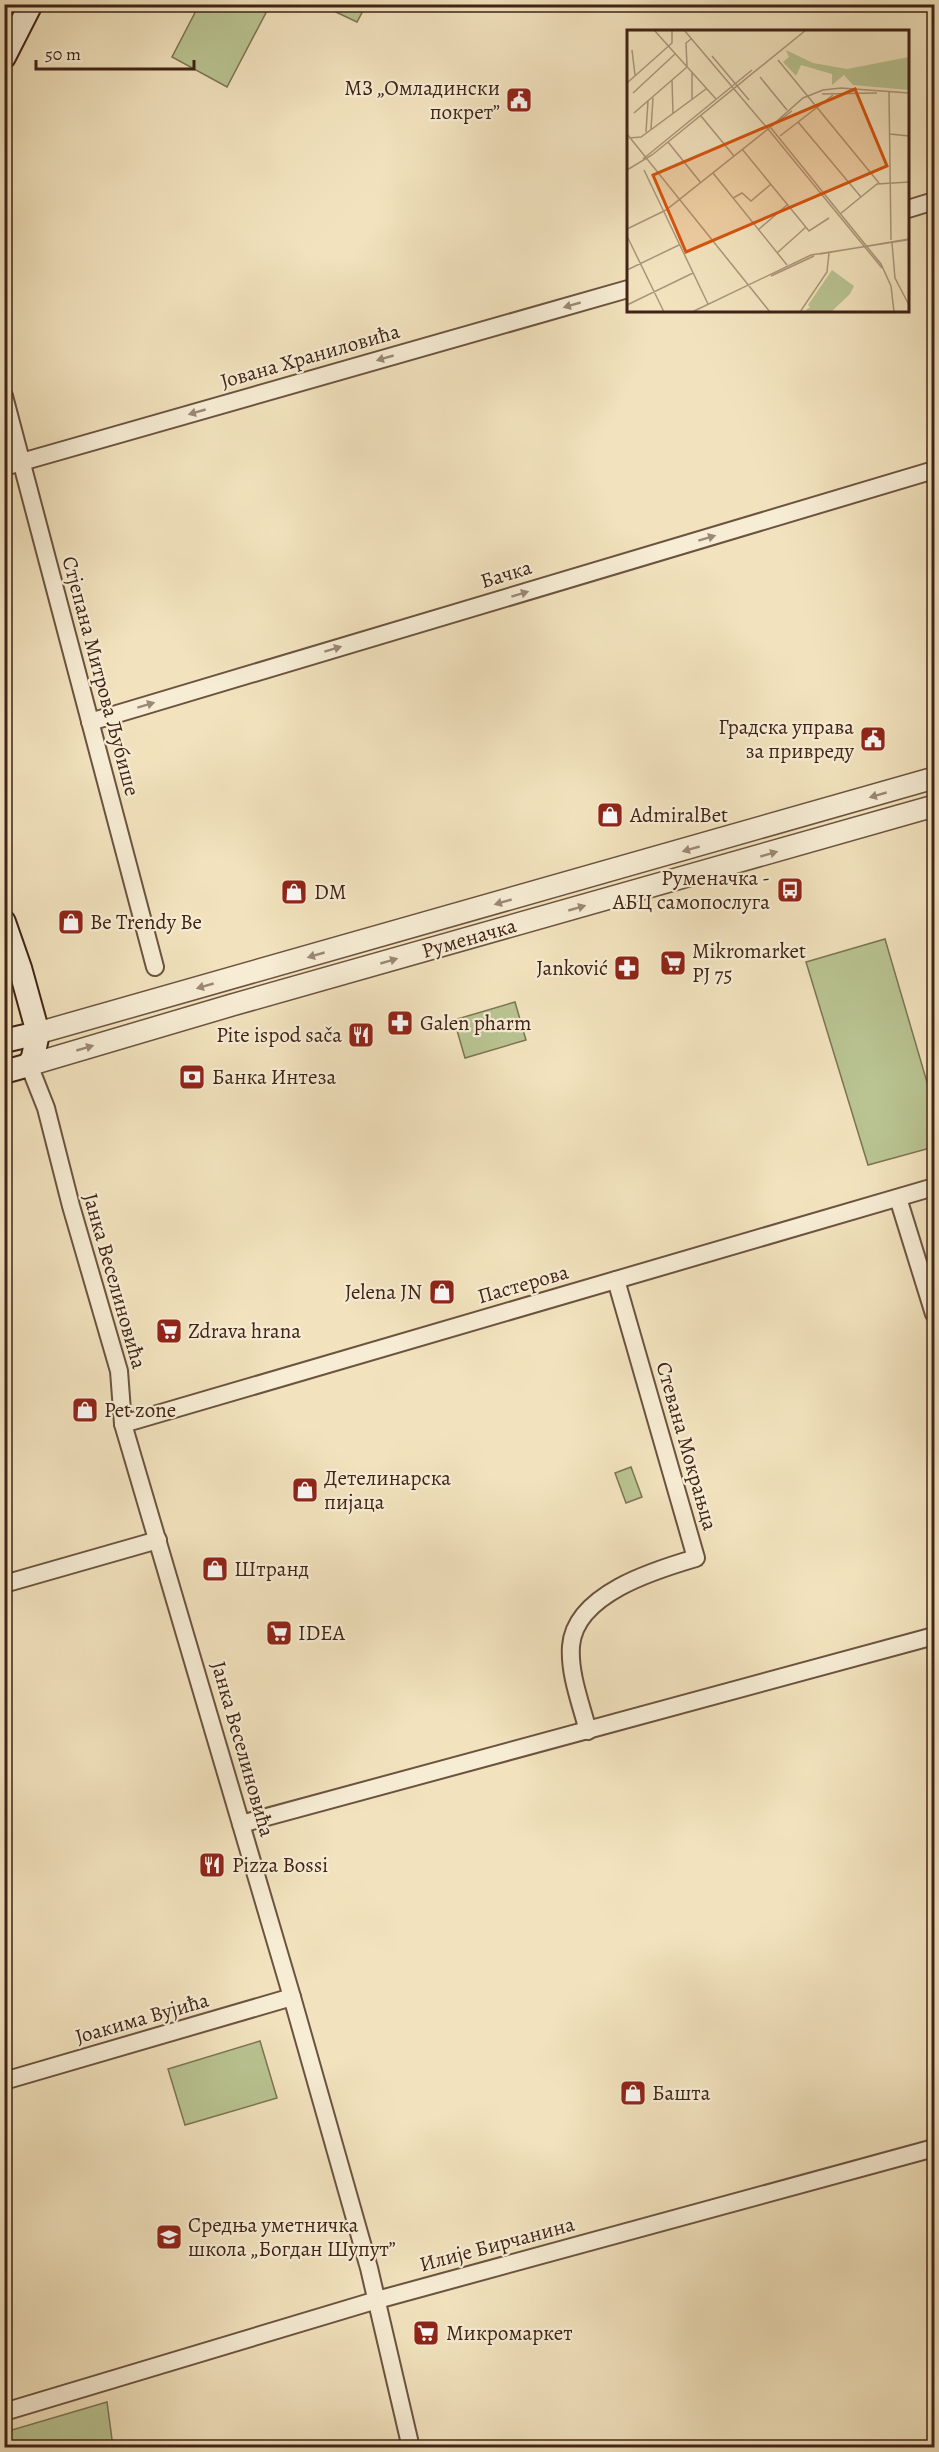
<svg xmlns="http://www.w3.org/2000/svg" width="939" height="2452" font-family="Alegreya,serif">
  <rect width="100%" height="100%" fill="#f2e3be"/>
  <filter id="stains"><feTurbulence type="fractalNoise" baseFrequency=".00333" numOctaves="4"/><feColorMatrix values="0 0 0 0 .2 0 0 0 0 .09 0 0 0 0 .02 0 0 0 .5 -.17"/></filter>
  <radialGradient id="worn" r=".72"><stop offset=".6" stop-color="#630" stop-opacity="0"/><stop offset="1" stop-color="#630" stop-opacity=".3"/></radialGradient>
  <!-- green -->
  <g fill="#b9c492" stroke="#7c7454" stroke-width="1.5">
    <polygon points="199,5 270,5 227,87 172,57"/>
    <polygon points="321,5 366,4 366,5 357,22"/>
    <polygon points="885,939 934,1106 934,1147 868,1165 806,962"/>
    <polygon points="515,1002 526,1040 465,1058 454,1020"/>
    <polygon points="631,1467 642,1497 626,1503 615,1473"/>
    <polygon points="260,2041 277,2098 185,2125 168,2069"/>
    <polygon points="107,2402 113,2447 5,2447 5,2432"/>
  </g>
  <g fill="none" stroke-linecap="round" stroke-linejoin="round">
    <defs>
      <g id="minor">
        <polyline points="908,209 934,201"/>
        <polyline points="4,396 155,967"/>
        <polyline points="4,467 628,289"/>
        <polyline points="90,722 934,470"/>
        <polyline points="29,1065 46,1108 71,1206 119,1371 123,1424 292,1997 369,2268 411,2448"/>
        <polyline points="898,1198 934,1314"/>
        <polyline points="123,1424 934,1187"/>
        <polyline points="4,1584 158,1540"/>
        <path d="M588,1731c-7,-27 -19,-57 -17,-85 4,-52 84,-76 125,-88l-80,-278"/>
        <polyline points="241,1824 934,1636"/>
        <polyline points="4,2081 292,1997"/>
        <polyline points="4,2412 377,2300 934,2148"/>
      </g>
      <g id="tertiary">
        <polyline points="38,1033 934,778"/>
        <polyline points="29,1065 232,1005 934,806"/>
      </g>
      <g id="secondary">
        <polyline points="4,57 31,4"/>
        <polyline points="4,922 20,968 38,1033 33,1057 29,1065"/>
        <polyline points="4,1041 38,1033"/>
        <polyline points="4,1072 29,1065"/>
      </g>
    </defs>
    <!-- minor casing -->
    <use href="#minor" stroke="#6c5340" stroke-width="20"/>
    <!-- tertiary casing -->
    <use href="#tertiary" stroke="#6c5340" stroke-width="24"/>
    <!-- secondary casing -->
    <use href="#secondary" stroke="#402316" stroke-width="26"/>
    <!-- minor -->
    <use href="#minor" stroke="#f7edd5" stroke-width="16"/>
    <!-- tertiary -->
    <use href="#tertiary" stroke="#f7edd5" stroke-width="21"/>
    <!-- secondary -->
    <use href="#secondary" stroke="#f7edd5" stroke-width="22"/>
  </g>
  <!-- one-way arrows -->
  <defs><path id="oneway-solid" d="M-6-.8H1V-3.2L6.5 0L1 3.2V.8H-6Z" transform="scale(1.5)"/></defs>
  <g fill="#9c8876">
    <use href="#oneway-solid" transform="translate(572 305) rotate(164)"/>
    <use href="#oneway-solid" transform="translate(385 358) rotate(164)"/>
    <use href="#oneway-solid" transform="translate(197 412) rotate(164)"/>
    <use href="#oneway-solid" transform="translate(707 538) rotate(-17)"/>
    <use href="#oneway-solid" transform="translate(520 594) rotate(-17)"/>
    <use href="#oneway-solid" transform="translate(333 649) rotate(-17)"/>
    <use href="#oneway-solid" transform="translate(146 705) rotate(-17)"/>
    <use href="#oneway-solid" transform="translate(878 795) rotate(164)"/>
    <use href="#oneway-solid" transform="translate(691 849) rotate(164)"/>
    <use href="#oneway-solid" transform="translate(769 854) rotate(-16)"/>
    <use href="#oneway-solid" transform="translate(503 902) rotate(164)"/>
    <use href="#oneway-solid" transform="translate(577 908) rotate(-16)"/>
    <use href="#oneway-solid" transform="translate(316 955) rotate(164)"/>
    <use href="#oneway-solid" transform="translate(389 961) rotate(-16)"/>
    <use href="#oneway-solid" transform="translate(205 986) rotate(164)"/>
    <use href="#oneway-solid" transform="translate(85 1048) rotate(-16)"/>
  </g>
  <!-- icons -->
  <defs>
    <symbol id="civic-square" viewBox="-11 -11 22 22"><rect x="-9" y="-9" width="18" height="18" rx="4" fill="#8f2418" stroke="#f7edd5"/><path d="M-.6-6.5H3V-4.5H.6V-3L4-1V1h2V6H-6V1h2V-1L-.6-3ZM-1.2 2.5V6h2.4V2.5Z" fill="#fff"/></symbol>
    <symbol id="shop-square" viewBox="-11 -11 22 22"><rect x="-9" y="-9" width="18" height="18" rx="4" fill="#8f2418" stroke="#f7edd5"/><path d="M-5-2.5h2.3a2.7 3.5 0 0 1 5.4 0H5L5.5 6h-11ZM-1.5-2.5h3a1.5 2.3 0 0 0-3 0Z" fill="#fff"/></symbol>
    <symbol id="bus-square" viewBox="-11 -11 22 22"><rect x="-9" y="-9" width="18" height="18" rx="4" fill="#8f2418" stroke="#f7edd5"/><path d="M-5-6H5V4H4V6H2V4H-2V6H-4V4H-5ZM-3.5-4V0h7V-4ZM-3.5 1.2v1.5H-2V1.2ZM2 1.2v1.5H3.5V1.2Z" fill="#fff"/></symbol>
    <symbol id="supermarket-square" viewBox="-11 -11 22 22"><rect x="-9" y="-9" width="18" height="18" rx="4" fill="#8f2418" stroke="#f7edd5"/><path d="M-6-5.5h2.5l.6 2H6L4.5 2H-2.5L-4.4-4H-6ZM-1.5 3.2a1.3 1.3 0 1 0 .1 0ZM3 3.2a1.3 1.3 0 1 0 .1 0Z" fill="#fff"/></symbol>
    <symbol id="pharmacy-square" viewBox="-11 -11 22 22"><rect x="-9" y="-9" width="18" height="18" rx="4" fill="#8f2418" stroke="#f7edd5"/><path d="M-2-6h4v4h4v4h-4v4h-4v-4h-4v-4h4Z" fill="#fff"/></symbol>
    <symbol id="restaurant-square" viewBox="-11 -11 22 22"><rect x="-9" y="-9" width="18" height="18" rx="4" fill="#8f2418" stroke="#f7edd5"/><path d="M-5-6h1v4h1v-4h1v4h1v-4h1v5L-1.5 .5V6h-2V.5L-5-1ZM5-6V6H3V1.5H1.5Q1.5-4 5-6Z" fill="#fff"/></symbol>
    <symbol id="bank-square" viewBox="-11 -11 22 22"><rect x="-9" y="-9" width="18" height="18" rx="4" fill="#8f2418" stroke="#f7edd5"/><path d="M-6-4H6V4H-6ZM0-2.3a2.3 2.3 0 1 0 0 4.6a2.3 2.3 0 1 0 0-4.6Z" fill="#fff"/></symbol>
    <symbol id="school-square" viewBox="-11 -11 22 22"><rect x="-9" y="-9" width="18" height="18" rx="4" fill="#8f2418" stroke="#f7edd5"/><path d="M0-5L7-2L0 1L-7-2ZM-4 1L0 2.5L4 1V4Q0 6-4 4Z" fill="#fff"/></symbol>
  </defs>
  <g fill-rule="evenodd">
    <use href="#civic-square" x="504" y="85" width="30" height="30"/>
    <use href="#civic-square" x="858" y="724" width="30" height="30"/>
    <use href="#shop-square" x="595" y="800" width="30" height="30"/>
    <use href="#bus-square" x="775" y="875" width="30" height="30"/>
    <use href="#shop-square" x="279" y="877" width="30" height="30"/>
    <use href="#shop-square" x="56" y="907" width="30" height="30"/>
    <use href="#supermarket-square" x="658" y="948" width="30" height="30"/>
    <use href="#pharmacy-square" x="612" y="953" width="30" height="30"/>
    <use href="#pharmacy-square" x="385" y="1008" width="30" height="30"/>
    <use href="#restaurant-square" x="346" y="1020" width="30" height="30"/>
    <use href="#bank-square" x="177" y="1062" width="30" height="30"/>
    <use href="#shop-square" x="427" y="1277" width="30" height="30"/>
    <use href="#supermarket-square" x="154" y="1316" width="30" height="30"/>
    <use href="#shop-square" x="70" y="1395" width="30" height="30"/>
    <use href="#shop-square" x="290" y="1475" width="30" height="30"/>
    <use href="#shop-square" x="200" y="1554" width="30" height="30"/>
    <use href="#supermarket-square" x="264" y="1618" width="30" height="30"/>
    <use href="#restaurant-square" x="197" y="1850" width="30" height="30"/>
    <use href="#shop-square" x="618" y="2078" width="30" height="30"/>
    <use href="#school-square" x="154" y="2222" width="30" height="30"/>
    <use href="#supermarket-square" x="411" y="2318" width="30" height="30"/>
  </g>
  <g text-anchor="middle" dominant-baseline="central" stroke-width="4.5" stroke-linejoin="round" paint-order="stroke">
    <!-- poi labels -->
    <g font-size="21" fill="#402316" stroke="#f7edd5" text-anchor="start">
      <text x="500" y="88" text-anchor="end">МЗ „Омладински<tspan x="500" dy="24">покрет”</tspan></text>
      <text x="854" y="727" text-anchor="end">Градска управа<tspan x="854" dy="24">за привреду</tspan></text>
      <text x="630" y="815">AdmiralBet</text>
      <text x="770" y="878" text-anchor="end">Руменачка -<tspan x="770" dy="24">АБЦ самопослуга</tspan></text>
      <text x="314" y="892">DM</text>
      <text x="90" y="922">Be Trendy Be</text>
      <text x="692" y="951">Mikromarket<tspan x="692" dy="24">PJ 75</tspan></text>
      <text x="608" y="968" text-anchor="end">Janković</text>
      <text x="420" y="1023">Galen pharm</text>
      <text x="342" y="1035" text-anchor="end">Pite ispod sača</text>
      <text x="212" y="1077">Банка Интеза</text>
      <text x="422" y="1292" text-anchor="end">Jelena JN</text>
      <text x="188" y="1331">Zdrava hrana</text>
      <text x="104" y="1410">Pet zone</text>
      <text x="324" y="1478">Детелинарска<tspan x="324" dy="24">пијаца</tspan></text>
      <text x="234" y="1569">Штранд</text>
      <text x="298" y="1633">IDEA</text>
      <text x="232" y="1865">Pizza Bossi</text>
      <text x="652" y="2093">Башта</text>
      <text x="188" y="2225">Средња уметничка<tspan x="188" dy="24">школа „Богдан Шупут”</tspan></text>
      <text x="446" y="2333">Микромаркет</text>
    </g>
    <!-- street labels -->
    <g font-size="21" fill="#402316" stroke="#f7edd5">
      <text transform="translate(310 356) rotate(-16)">Јована Храниловића</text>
      <text transform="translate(506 574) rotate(-17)">Бачка</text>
      <text transform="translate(101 676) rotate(75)">Стјепана Митрова Љубише</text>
      <text transform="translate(469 938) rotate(-16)">Руменачка</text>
      <text transform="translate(115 1281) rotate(74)">Јанка Веселиновића</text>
      <text transform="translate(523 1284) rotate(-16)">Пастерова</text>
      <text transform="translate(687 1446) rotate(74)">Стевана Мокрањца</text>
      <text transform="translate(243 1749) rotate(74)">Јанка Веселиновића</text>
      <text transform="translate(142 2018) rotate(-16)">Јоакима Вујића</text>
      <text transform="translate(497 2244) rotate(-15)">Илије Бирчанина</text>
    </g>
  </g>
  <!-- overview -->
  <g transform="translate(627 30)">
    <rect width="282" height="282" fill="#f2e3be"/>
    <path d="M159,20l27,13 34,6 62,-12v33l-56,-5 -9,-10 -12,10v-11l-31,-9 -5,11 -13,-14 6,-5zM205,240l22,16 -4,8 -19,18h-28l7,-5 -2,-2z" fill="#b9c492"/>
    <path fill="none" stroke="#ab967b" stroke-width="1.5" d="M27,0l62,69M57,0l84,99M5,20l3,25M85,26l37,44M151,30l101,123M65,42v27M133,47l27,33M45,50l1,34M0,53l45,-40v-13M262,62l2,148M6,63l42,-39M195,64l55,-1M7,83l53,-46 -1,-24 5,-4M74,86l33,40M171,92l63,75M144,98l110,136 10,22 3,26M24,99l2,-31M141,99l35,-31 20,-8 18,-2 68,5M141,99l24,-18M19,102l2,-31M0,104l143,178M263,104l19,2M153,106l53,-41M2,108l12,-1 65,-48M41,112l33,41M115,119l67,82 20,-13M16,129l109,-89M0,140l25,-15 154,-125M17,140l64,134M86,143l74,92M106,168l9,-5 9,8 20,-17M213,184l37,-30 32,-2M0,199l39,-19 102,-81 114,139M131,200l29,-25M0,206l37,76M265,213l3,35 14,27M150,223l29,-26M193,224l89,-15M0,240l52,-25M144,246l43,-20M0,275l66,-32M65,282l119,-57 96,-15M173,282l27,-40 2,-19"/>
    <path fill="#d7540d" fill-opacity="0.15" stroke="#d7540d" stroke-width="3" d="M228,59l32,77 -201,86 -33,-77z"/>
    <rect width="282" height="282" fill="none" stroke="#402316" stroke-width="3"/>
  </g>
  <!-- margin -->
  <rect width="939" height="2452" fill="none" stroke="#f2e3be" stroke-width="24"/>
  <rect x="6" y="6" width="927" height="2440" fill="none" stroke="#402316" stroke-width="3"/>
  <rect x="12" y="12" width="915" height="2428" fill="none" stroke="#402316" stroke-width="1.5"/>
  <!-- scale -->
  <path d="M36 60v9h158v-9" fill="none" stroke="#402316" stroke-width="3"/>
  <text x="45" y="60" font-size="18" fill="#402316" stroke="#f7edd5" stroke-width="4.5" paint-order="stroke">50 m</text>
  <rect width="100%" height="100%" filter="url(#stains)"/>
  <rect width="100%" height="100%" fill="url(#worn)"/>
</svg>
